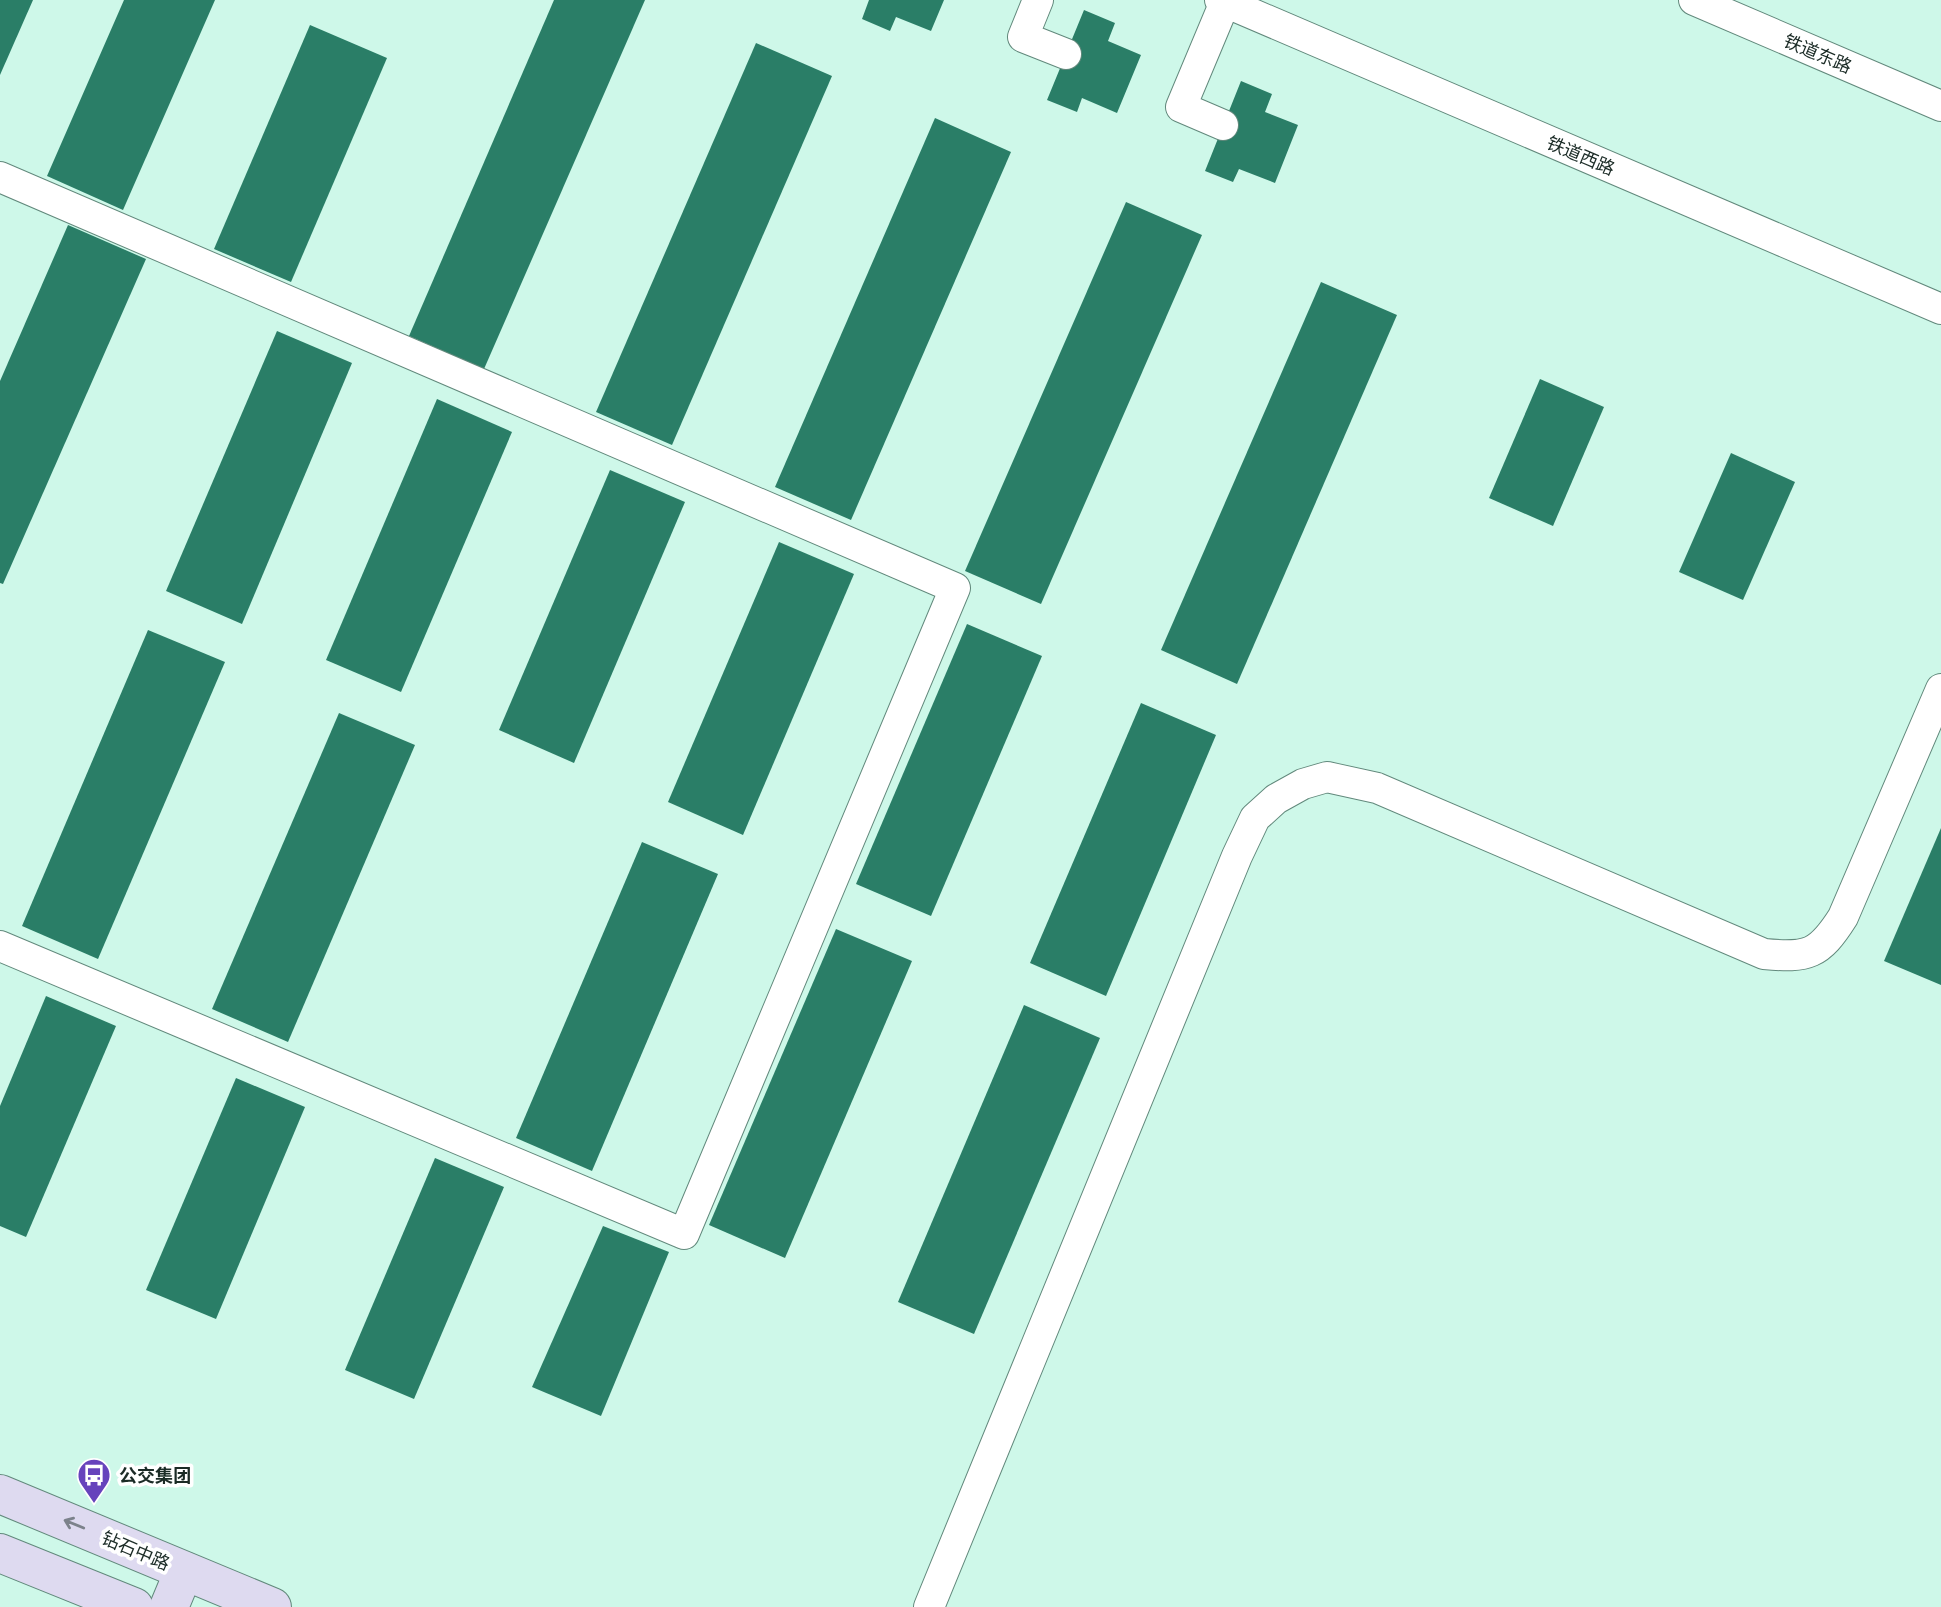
<svg xmlns="http://www.w3.org/2000/svg" width="1941" height="1607" font-family="Commissioner,'Noto Sans SC',sans-serif">
  <rect width="100%" height="100%" fill="#cef8e9"/>
  <!-- building -->
  <g fill="#2a7e67">
    <polygon points="0,0 33,0 0,75"/>
    <polygon points="124,0 215,0 123,210 47,176"/>
    <polygon points="554,0 645,0 484,369 409,336"/>
    <polygon points="869,0 944,0 931,31 896,17 890,31 862,19"/>
    <polygon points="1084,10 1115,23 1108,41 1141,55 1117,113 1082,98 1077,112 1047,100"/>
    <polygon points="310,25 387,58 291,282 214,249"/>
    <polygon points="756,43 832,76 672,445 596,412"/>
    <polygon points="1241,81 1272,94 1265,112 1298,125 1275,183 1239,169 1233,182 1205,171"/>
    <polygon points="935,118 1011,152 851,520 775,487"/>
    <polygon points="1126,202 1202,235 1041,604 965,571"/>
    <polygon points="68,225 146,259 3,584 0,583 0,381"/>
    <polygon points="1321,282 1397,315 1237,684 1161,650"/>
    <polygon points="277,331 352,363 242,624 166,591"/>
    <polygon points="1540,379 1604,407 1553,526 1489,498"/>
    <polygon points="437,399 512,432 401,692 326,660"/>
    <polygon points="1731,453 1795,482 1743,600 1679,572"/>
    <polygon points="610,470 685,502 574,763 499,730"/>
    <polygon points="779,542 854,574 743,835 668,802"/>
    <polygon points="967,624 1042,656 931,916 856,884"/>
    <polygon points="148,630 225,662 98,959 22,926"/>
    <polygon points="1141,703 1216,735 1106,996 1030,963"/>
    <polygon points="339,713 415,745 288,1042 212,1009"/>
    <polygon points="1941,828 1941,985 1884,961"/>
    <polygon points="642,842 718,874 592,1171 516,1138"/>
    <polygon points="836,929 912,961 785,1258 709,1225"/>
    <polygon points="46,996 116,1026 26,1237 0,1226 0,1106"/>
    <polygon points="1024,1005 1100,1038 974,1334 898,1302"/>
    <polygon points="236,1078 305,1107 216,1319 146,1290"/>
    <polygon points="435,1158 504,1187 414,1399 345,1370"/>
    <polygon points="603,1226 669,1252 601,1416 532,1387"/>
  </g>
  <g fill="none" stroke-linecap="round" stroke-linejoin="round">
    <defs>
      <g id="street">
        <polyline points="1038,0 1023,37 1066,54"/>
        <polyline points="1220,0 1941,309"/>
        <polyline points="1694,0 1941,106"/>
        <polyline points="1223,125 1181,107 1225,2"/>
        <polyline points="0,177 955,588 684,1234 0,946"/>
        <path d="M929,1607l308,-751 18,-38 21,-19 27,-15 24,-7 50,11 387,166c44,4 55,1 79,-37l98,-228"/>
      </g>
      <g id="secondary">
        <polyline points="0,1494 272,1607"/>
        <polyline points="0,1553 134,1607"/>
        <polyline points="169,1607 184,1571"/>
      </g>
    </defs>
    <!-- street casing -->
    <use href="#street" stroke="#62897c" stroke-width="32"/>
    <!-- secondary casing -->
    <use href="#secondary" stroke="#62897c" stroke-width="40"/>
    <!-- street -->
    <use href="#street" stroke="#fff" stroke-width="30"/>
    <!-- secondary -->
    <use href="#secondary" stroke="#dedaf0" stroke-width="38"/>
  </g>
  <!-- one-way arrows -->
  <defs><path id="oneway-shaft" d="M-6 0H5M1.5-3L5.5 0L1.5 3" fill="none" stroke-width="1.6" stroke-linecap="round" stroke-linejoin="round" transform="scale(1.75)"/></defs>
  <use stroke="#7c828b" href="#oneway-shaft" transform="translate(74 1524) rotate(-158)"/>
  <!-- icons -->
  <defs>
    <symbol id="bus-pin" viewBox="-11 -11 22 30"><path d="M0 17L-7.5 6A9.5 9.5 0 1 1 7.5 6Z" fill="#6643bc" stroke="#fff"/><path d="M-5-6H5V4H4V6H2V4H-2V6H-4V4H-5ZM-3.5-4V0h7V-4ZM-3.5 1.2v1.5H-2V1.2ZM2 1.2v1.5H3.5V1.2Z" fill="#fff"/></symbol>
  </defs>
  <g fill-rule="evenodd">
    <use href="#bus-pin" x="75" y="1456" width="38" height="52"/>
  </g>
  <g text-anchor="middle" dominant-baseline="central" stroke-width="7" stroke-linejoin="round" paint-order="stroke">
    <!-- street labels -->
    <g font-size="18" fill="#1b2b26" stroke="#fff">
      <text transform="translate(1818 53) rotate(23)">铁道东路</text>
      <text transform="translate(1581 155) rotate(23)">铁道西路</text>
      <text transform="translate(136 1550) rotate(23)">钻石中路</text>
    </g>
    <!-- poi labels -->
    <g font-size="18" font-weight="bold" fill="#1b2b26" stroke="#fff" text-anchor="start">
      <text x="119" y="1475">公交集团</text>
    </g>
  </g>
</svg>
